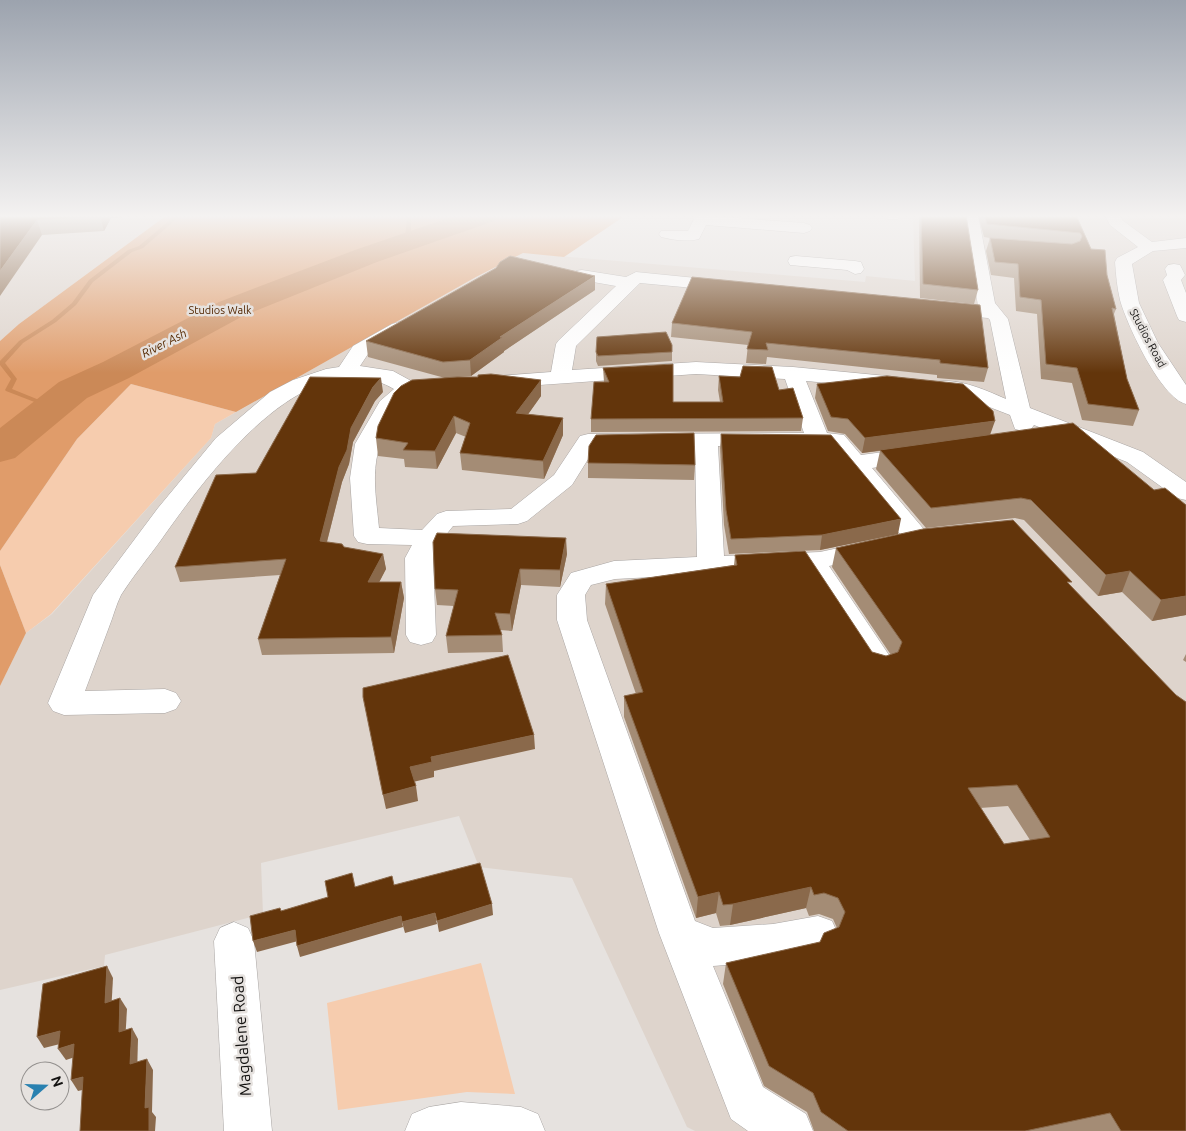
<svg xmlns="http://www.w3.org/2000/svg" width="1186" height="1131" font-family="Ubuntu,sans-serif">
  <rect width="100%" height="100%" fill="#e6e2df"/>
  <!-- built -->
  <g fill="#ded4cc">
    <polygon points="0,215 167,215 19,324 0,341"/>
    <polygon points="913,215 1186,215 1186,1131 695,1131 687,1127 572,878 479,867 459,816 261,863 263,914 105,955 104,966 0,990 0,686 26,633 52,614 211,438 215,424 476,277 523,253 865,282 866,276 915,281"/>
  </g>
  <!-- green -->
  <g fill="#f6ccae">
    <polygon points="131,384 236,412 215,424 211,438 51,614 26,633 0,565 0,551 77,439"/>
    <polygon points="481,963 515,1094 467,1092 338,1110 327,1003"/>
  </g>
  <!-- forest -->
  <g fill="#e09c6a">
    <polygon points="167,215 626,215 564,257 523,253 476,277 236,412 131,384 77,439 0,551 0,341 19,324"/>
    <polygon points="0,565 26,633 0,686"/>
  </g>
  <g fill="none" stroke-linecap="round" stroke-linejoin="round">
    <!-- stream -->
    <g fill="#cb8957" fill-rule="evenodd">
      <polygon points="176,215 181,215 143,248 132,252 93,282 76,305 56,322 23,343 5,363 17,379 12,389 54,406 54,408 50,408 6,391 5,390 11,379 0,365 0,361 19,341 52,320 72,303 89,280 128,250 139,246"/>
      <polygon points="407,215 411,215 411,241 408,243 405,241"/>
    </g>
    <!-- river -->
    <polygon fill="#cb8957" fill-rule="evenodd" points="457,215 498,215 494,221 377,262 243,316 129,378 87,398 15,458 0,462 0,428 59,382 103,362 219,302 355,250"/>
    <defs>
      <g id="minor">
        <path d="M696,215l108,8 6,2 2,3 -2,3 -6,2 -98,-8 -7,14c-12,3 -26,1 -38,-2l-2,-3 2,-3h27z"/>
        <polygon points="885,215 900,215 898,219 888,219"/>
        <path d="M963,215h15l17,88 13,16 22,89 113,44 43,30v18l-9,-2 -50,-36 -93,-37 -3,4 -8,2 -8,-2 -5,-14 -49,-19 -31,-5 -4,-4 4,-4c25,-7 53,6 76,16l-16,-79 -2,-2 -45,-4 -7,-2 -2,-4 2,-4 7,-2 35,4z"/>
        <path d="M1105,215h15l2,5 30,22 34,-4v10l-33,3 -21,13 7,39 19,40 28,42v19c-25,-6 -59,-79 -66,-104 -3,-12 -4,-25 -5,-38l2,-4 21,-11 -28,-22z"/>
        <polygon points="796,256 855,261 861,262 864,269 861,273 855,274 847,270 790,265 788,261 790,257"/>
        <polygon points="1174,264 1180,265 1185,275 1181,280 1186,293 1186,322 1179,320 1177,316 1163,280 1167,275 1165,269 1168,265"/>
        <path d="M582,270l44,7 10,-5 90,9 6,1 3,4 -3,4 -6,1 -86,-8 -64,63 -4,24 124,-8 97,5 104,10 7,2 4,4 -4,4 -7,2 -91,-8 21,52 17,2 17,20 53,-7 8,2 4,5 -4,5 -50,8 55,65 4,6 -4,6 -9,2 -9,-2 -80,-98 -111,-1 6,110 96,-4 51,-11 10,2 3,6 -3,6 -52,11 66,98 -4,8 -11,3 -11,-3 -66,-103 -188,10 -24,6 -6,10 2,25 108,301 18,7 60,-4 45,-8 14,5 6,13 -6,13c-38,14 -79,16 -119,19l50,121 43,27 7,17h-65l-17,-12 -72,-186 -102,-313v-25l14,-22 43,-12 83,-4 -2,-111 -100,2 -23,37 -45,36 -9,3 -65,2 -12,15 -8,17 3,77 -4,7 -11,3 -11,-3 -4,-7 -1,-77 7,-13 -45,-1 -9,-2 -4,-6 -4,-58 5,-34 25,-43 14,-12c-88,-52 -190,90 -233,151 -13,18 -28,36 -40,55 -5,10 -8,22 -12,32 -8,21 -16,43 -24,64l80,-2 11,4 5,8 -5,8 -11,4 -101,2 -11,-4 -5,-8 45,-108 65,-87 58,-70 54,-46 23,-12 33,-11 13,-2 14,-21 39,-22 7,-2 7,2 3,4 -3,4 -38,22 -8,12 33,5 22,12 11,-1 8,1 3,5 -3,5c-11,2 -21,2 -30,8 -8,6 -11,14 -15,22 -20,39 -14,64 -10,105l43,2 15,-16 9,-3 65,-2 43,-34 26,-39 8,-2 216,-1 -19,-54 -89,-5 -200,14 -7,-2 -4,-4 4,-4 7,-2 55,-4 5,-28 3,-4 57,-54 -40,-7 -3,-4 3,-4z"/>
        <polygon points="234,922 248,928 254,941 272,1131 224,1131 214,941 220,928"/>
        <polygon points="461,1102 521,1107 538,1114 545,1131 405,1131 412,1114 429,1107"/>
      </g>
    </defs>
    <!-- minor casing -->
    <use href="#minor" stroke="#a9a5a3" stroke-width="1"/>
    <!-- minor -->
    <use href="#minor" fill="#fff" fill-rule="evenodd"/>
  </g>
  <!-- wall -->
  <g fill="#a48c75" fill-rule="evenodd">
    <polygon points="0,215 124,215 123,217 111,218 104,231 42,235"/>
    <polygon points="919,215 966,215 978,290 974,304 920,298"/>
    <polygon points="978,215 1076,215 1091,249 1107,275 1116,309 1114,314 1127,379 1139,410 1133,426 1082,420 1072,383 1041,379 1037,314 1016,311 1014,278 991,275 986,251 990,238 984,237"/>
    <polygon points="692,277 988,368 984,382 937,378 937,375 767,357 766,364 746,363 748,345 671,337 672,323"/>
    <polygon points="595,290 504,351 504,352 471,376 459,377 541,380 541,396 528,414 563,418 563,435 544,479 462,470 460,453 466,437 456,433 437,469 405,467 404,459 378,456 376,438 445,378 368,357 366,341"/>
    <polygon points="596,352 672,352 672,361 598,366 596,361"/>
    <polygon points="603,368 673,402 720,402 718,390 719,376 779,390 803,418 801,431 591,432 591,419 604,382"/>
    <polygon points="817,384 991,434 1186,615 1152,621 1122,592 1098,596 1024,520 1015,518 926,528 876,469 880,451 862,453 845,434 828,431 815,398"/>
    <polygon points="383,392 375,401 353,442 349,464 342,482 327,542 344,547 383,554 386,569 379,582 401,582 404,598 394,653 262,655 258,639 280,575 180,582 175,567 256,473"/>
    <polygon points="721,434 898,534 820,550 729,554 724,525 720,448"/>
    <polygon points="588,463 695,465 694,480 588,478"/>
    <path d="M836,548l234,38 116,545h-372l-7,-19 -43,-26 -41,-102 3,-21 94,-21 17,-14 -4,-9 -14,-5 -10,2 -3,-8 -76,17 -10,1 -4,-13 -20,5 -72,-201v-21l12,-2 -31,-90 1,-20 128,-19 1,-10 137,97 14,4 5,-1 -59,-88zM1008,806l22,34 -26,4 -24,-36z"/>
    <polygon points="567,554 560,587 521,585 512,631 500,630 502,635 503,652 448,653 446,636 454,606 437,605 435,589"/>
    <polygon points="1186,654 1186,662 1183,660"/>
  </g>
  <!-- shaded-wall -->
  <g fill="#8a694b">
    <polygon points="101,215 124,215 123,217 111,218 104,231 100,216"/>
    <polygon points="37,220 42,235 0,296 0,271"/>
    <polygon points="595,276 595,290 504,351 504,352 471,376 470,360 500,337"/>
    <polygon points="381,378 383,392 375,401 353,442 349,464 342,482 323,557 320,541 339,467 351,428 373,387"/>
    <polygon points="541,380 541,396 517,430 516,413"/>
    <polygon points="454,416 456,433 437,469 435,451"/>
    <polygon points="563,418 563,435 544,479 543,461"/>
    <polygon points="995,421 990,435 862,453 865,438"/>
    <polygon points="901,519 898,534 820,550 822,535"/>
    <polygon points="566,538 567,554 560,587 560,570"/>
    <polygon points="383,554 386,569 371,598 368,582"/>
    <polygon points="520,569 521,585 512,631 510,614"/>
    <polygon points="1130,571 1122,592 1098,596 1106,575"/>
    <polygon points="401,582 404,598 394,653 391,637"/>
    <polygon points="1186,596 1186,615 1152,621 1161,600"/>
    <polygon points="534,735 535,749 434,771 434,777 413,782 410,767 431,757"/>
    <polygon points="416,786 418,801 386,809 383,795"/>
    <polygon points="811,887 806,908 730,925 733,904"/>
    <polygon points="719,892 716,913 696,918 698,897"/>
    <polygon points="492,904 493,915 439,932 437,921"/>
    <polygon points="435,913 437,924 405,933 402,922"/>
    <polygon points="401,916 403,927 300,957 297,946"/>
    <polygon points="295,930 298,941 257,952 253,941"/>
    <polygon points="107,966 113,978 111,1014 105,1003"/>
    <polygon points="120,998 127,1009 125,1043 119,1032"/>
    <polygon points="132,1028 138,1039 137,1075 130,1064"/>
    <polygon points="60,1031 68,1042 44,1048 37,1037"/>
    <polygon points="74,1044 81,1055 66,1060 58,1049"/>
    <polygon points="147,1059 153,1070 152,1112 156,1117 155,1131 149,1131 145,1108"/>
    <polygon points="83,1077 91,1088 78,1091 71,1080"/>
  </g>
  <!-- building -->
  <g fill="#63350b" stroke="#8a694b" fill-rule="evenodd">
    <polygon points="0,215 101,215 100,216 37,220 0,271"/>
    <polygon points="921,215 966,215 978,290 923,284"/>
    <polygon points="984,215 1076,215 1091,249 1105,250 1107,275 1116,309 1112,308 1127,379 1139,410 1088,404 1077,368 1046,364 1041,300 1020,297 1018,264 995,262 990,238 1072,244 1080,241 1082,236 1080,233 987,224"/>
    <polygon points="510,256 595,276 500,337 503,337 470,360 443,362 366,341 496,268 500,262"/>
    <polygon points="692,277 980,305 988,368 940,363 940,360 766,343 768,350 747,349 752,332 672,323"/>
    <polygon points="666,332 672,345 672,352 598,356 596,352 597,337"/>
    <polygon points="673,364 673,402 723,402 719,376 740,377 743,366 772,367 779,390 793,388 803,418 591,419 594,382 609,382 603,368"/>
    <polygon points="491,374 541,380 516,413 563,418 543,461 460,453 470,423 454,416 435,451 403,450 408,443 376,438 378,426 394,393 401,386 412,380 457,377 478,377 478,375"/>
    <polygon points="887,376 963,384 993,411 995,421 865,438 848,419 831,417 817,384"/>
    <polygon points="310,377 381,378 373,387 351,428 347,450 339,467 320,541 342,544 344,547 383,554 368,582 401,582 391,637 258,639 286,559 175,567 216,475 256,473"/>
    <polygon points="1073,423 1154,490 1165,488 1186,505 1186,596 1161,600 1130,571 1106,575 1031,500 1021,498 931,508 880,450"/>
    <polygon points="694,433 695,465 588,463 589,446 596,435"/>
    <polygon points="721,434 831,435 901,519 822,535 731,539 726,510"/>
    <path d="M1013,520l59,62h-5l109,113 10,7v429h-65l-11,-18 -85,18h-177l-27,-19 -8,-19 -44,-27 -43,-103 94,-21 4,-9 15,-6 6,-15 -7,-14 -14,-5 -10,2 -3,-8 -78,17 -10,1 -4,-13 -21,5 -74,-201 19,-4 -37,-108 131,-19 -2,-10 70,-4 67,101 14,4 12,-4 4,-10 -66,-94 87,-19zM1017,785l33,52 -46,7 -36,-56z"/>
    <polygon points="437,533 566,538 560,570 520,569 510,614 495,613 502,635 446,636 458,590 435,589 433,542"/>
    <polygon points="508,655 534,735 431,757 432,762 410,767 416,786 383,795 363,697 363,688"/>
    <polygon points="480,863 492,904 437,921 435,913 402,922 401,916 297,946 295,930 253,941 250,916 280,908 281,911 328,897 325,881 352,873 355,887 392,876 394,885"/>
    <polygon points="107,966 105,1003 120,998 119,1032 132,1028 130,1064 147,1059 145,1108 149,1107 149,1131 80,1131 83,1077 71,1080 74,1044 58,1049 60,1031 37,1037 43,984"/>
  </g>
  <!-- sky -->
  <linearGradient id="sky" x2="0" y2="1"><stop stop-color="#9ca3ae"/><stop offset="0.58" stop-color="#f4f2f1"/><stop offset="1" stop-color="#f4f2f1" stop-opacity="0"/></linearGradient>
  <rect width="1186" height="373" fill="url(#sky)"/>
  <g text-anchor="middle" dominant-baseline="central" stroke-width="5" stroke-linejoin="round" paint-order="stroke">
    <!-- far-park labels -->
    <g font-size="11" fill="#512600" stroke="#e6e2df">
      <text x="220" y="310">Studios Walk</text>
    </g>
    <!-- far-street labels -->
    <g font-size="11" fill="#131211" stroke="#e6e2df">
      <text transform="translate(1148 338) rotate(62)">Studios Road</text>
    </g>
    <!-- far-water labels -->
    <g font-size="12" font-style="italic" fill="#552900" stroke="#e6e2df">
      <text transform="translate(164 343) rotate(-27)">River Ash</text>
    </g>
    <!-- near-street labels -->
    <g font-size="16" fill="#131211" stroke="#e6e2df">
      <text transform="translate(241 1036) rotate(-94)">Magdalene Road</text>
    </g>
  </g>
  <!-- north arrow -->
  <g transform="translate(45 1086) rotate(70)"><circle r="24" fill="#e6e2df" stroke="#928f8d"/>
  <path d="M0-4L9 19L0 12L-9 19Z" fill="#2981b0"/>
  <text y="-8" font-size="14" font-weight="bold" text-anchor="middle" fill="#131211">N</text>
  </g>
</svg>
